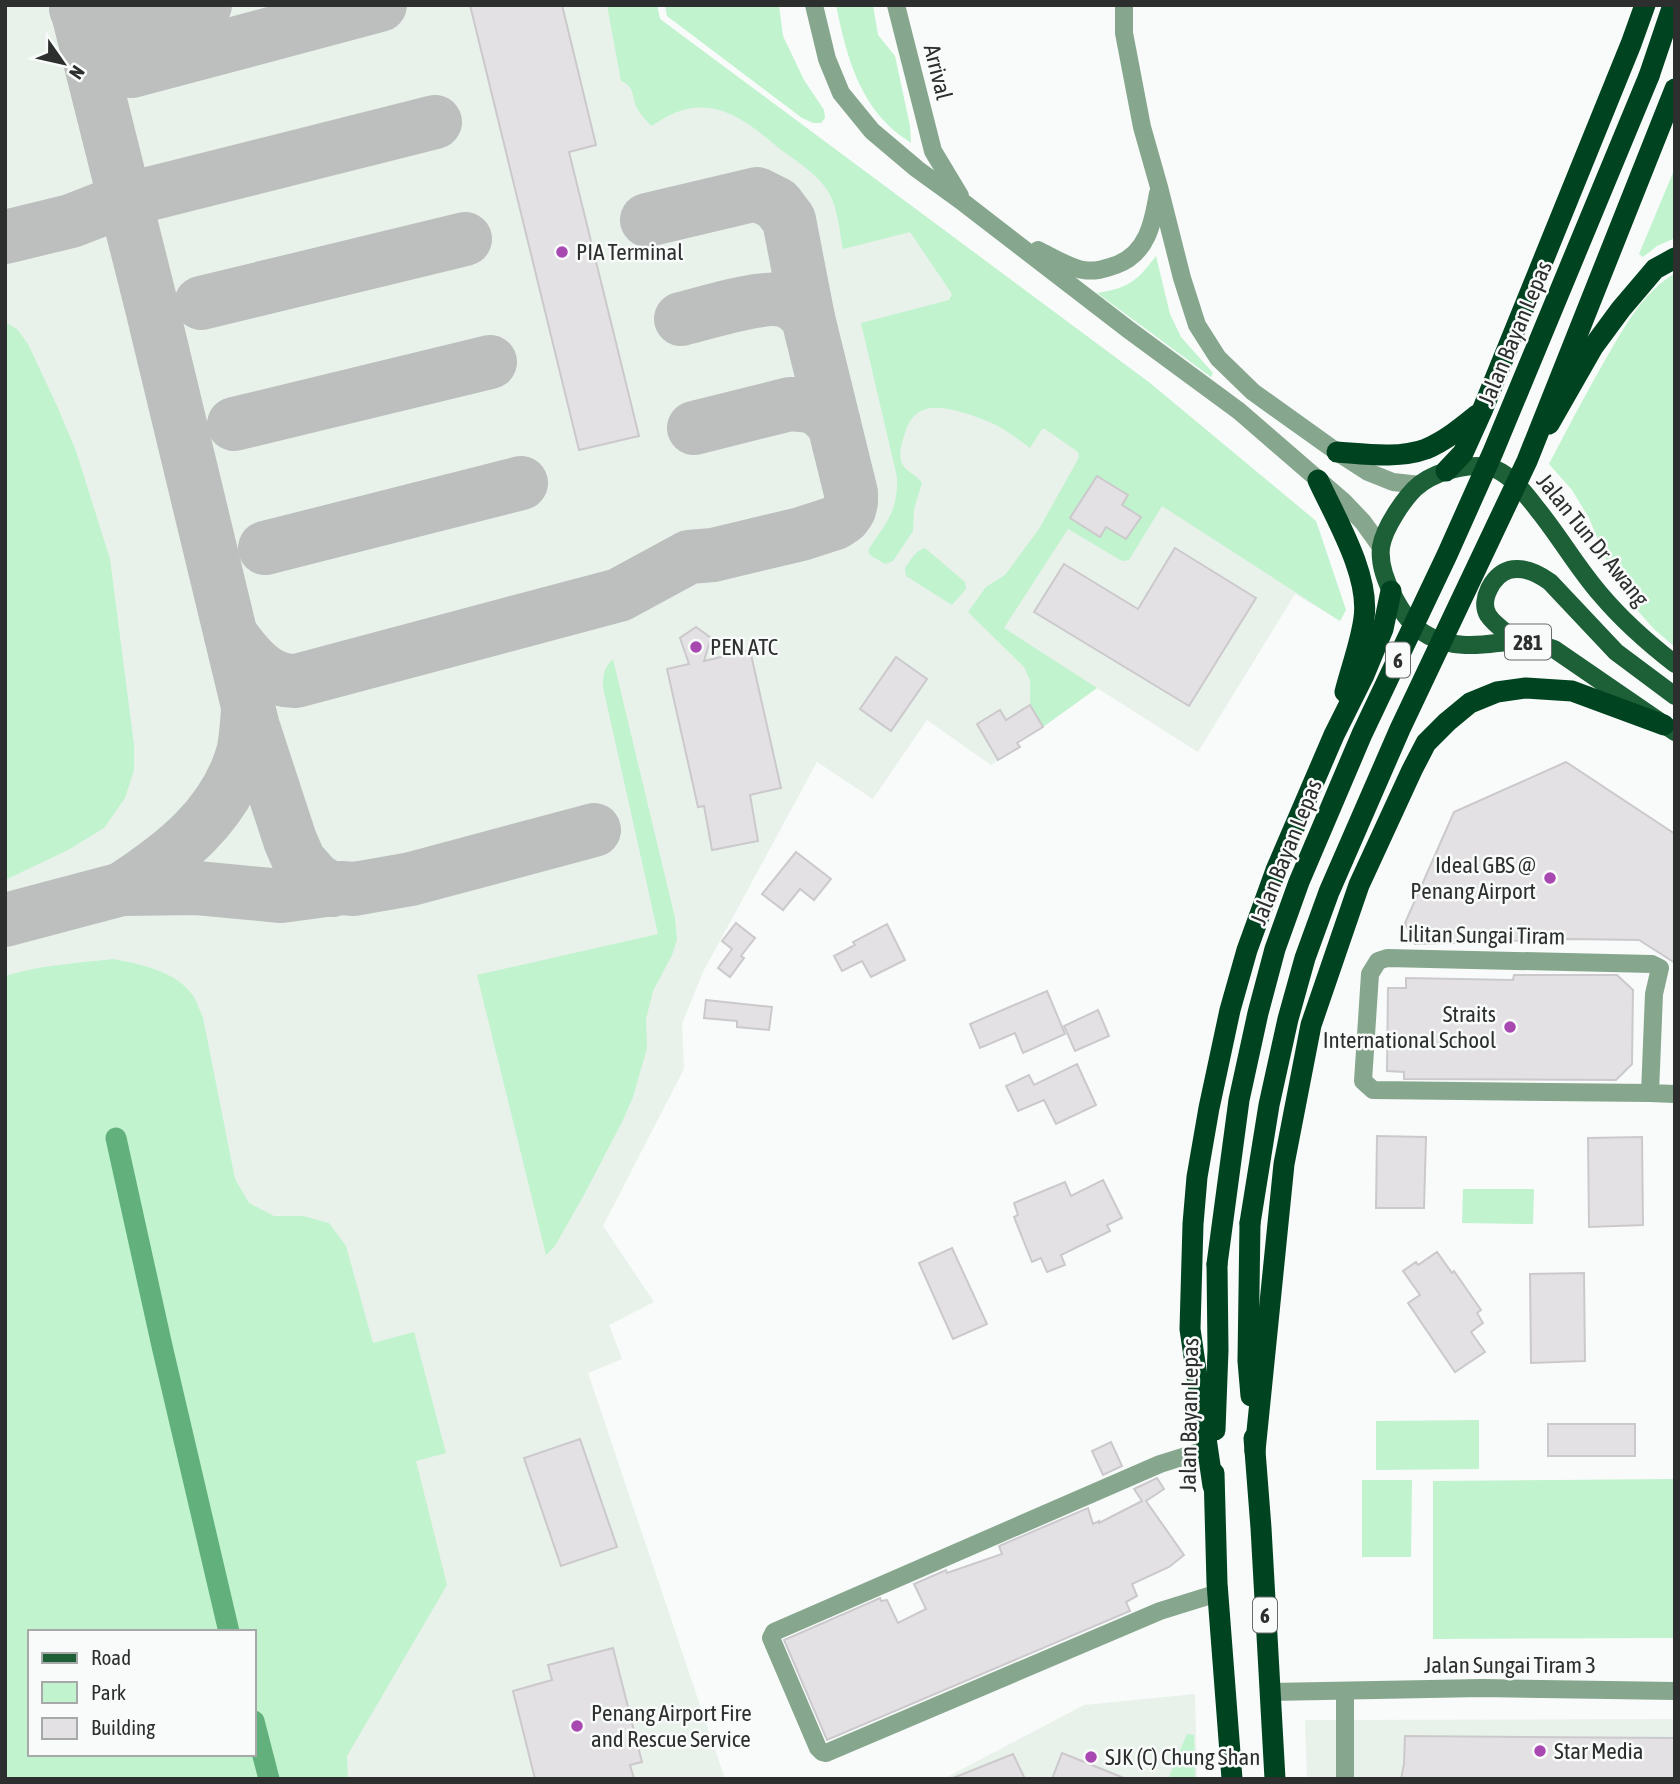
<svg xmlns="http://www.w3.org/2000/svg" width="1680" height="1784" font-family="'Asap Condensed',sans-serif">
  <rect width="100%" height="100%" fill="#f8fbf9"/>
  <!-- built -->
  <g fill="#e8f2eb" fill-rule="evenodd">
    <path d="M5,5h652l3,14 490,364 166,138 30,89 -6,11 -45,-27 -97,158 -101,-64 -54,39 -26,16 3,4 -29,18 -64,-45 -54,79 -56,-37 -114,210 -21,52 2,45 -81,157 51,76 -45,23 13,34 -34,14 137,406h-720zM30,1632h224v122h-224z"/>
    <polygon points="1195,1694 1197,1779 943,1779 1084,1705"/>
    <polygon points="1675,1719 1675,1779 1307,1779 1305,1720"/>
  </g>
  <!-- green -->
  <g fill="#c0f3ce" fill-rule="evenodd">
    <path d="M607,5h50l3,14 490,364 166,138 30,89 -6,11 -178,-115 -33,54 -7,1 -54,-32 -64,99 93,60 -54,39 -13,-22v-25l-6,-13 -56,-55 18,-25 19,-12 34,-46 38,-68 2,-4 -1,-5 -33,-23h-3l-12,19c-11,-8 -21,-16 -32,-22 -9,-5 -20,-8 -30,-12 -27,-8 -53,-14 -63,19 -3,10 -8,22 -2,32 4,7 14,10 19,18l-8,26 -1,22 -20,30 -8,3 -15,-9 -2,-5c18,-27 30,-38 29,-73l-36,-154 88,-23 3,-6 -42,-62 -67,17c-4,-20 -5,-45 -18,-62 -11,-15 -30,-27 -45,-38 -29,-24 -59,-51 -100,-38 -10,3 -20,10 -29,15 -5,-6 -12,-13 -15,-20 -4,-11 -2,-20 -15,-25z"/>
    <polygon points="665,5 779,5 783,36 804,80 824,110 825,118 821,123 813,123 802,118 667,16"/>
    <path d="M836,5h37l5,30 17,21 15,70 1,17c-7,-5 -16,-11 -22,-17 -33,-32 -44,-77 -53,-121z"/>
    <polygon points="1675,168 1675,238 1657,246 1643,257 1639,254"/>
    <path d="M1156,256l14,58 11,23 32,36 -2,4 -114,-84c32,-5 40,-12 59,-37z"/>
    <path d="M1675,273v374l-21,-18 -24,-27 -21,-36 -20,-48 -17,-28 -23,-26c19,-36 38,-73 59,-109 18,-31 35,-62 67,-82z"/>
    <polygon points="5,322 17,329 28,344 57,406 76,451 110,559 134,745 134,770 125,798 104,828 68,850 5,880"/>
    <path d="M925,548l40,34 1,7 -14,16 -46,-29 -1,-8c5,-7 11,-18 20,-20z"/>
    <path d="M613,659l62,259 2,22 -5,15 -19,36 -7,28 1,29 -14,49 -10,23 -38,73 -30,53 -9,9 -69,-280 181,-41 -55,-247c0,-13 1,-19 10,-28z"/>
    <path d="M114,959c28,6 63,12 80,38 3,6 6,14 9,21l32,161 14,24 25,13h29l26,7 17,23 27,97 41,-11 32,121 -30,8 31,124 -100,171 1,23h-343v-803c36,-11 72,-13 109,-17zM30,1632h224v122h-224z"/>
    <polygon points="1463,1189 1534,1189 1533,1224 1462,1223"/>
    <polygon points="1479,1420 1479,1469 1376,1470 1376,1421"/>
    <polygon points="1675,1479 1675,1638 1433,1639 1433,1481"/>
    <polygon points="1362,1480 1412,1480 1411,1557 1362,1557"/>
    <polygon points="1187,1734 1194,1735 1195,1779 1168,1779"/>
  </g>
  <g fill="none" stroke-linecap="round" stroke-linejoin="round">
    <!-- canal -->
    <g stroke="#62b17c" stroke-width="21">
      <polyline points="116,1138 162,1346 229,1632"/>
      <polyline points="254,1721 269,1779"/>
    </g>
    <!-- taxiway -->
    <g stroke="#bcbfbd" stroke-width="54">
      <polyline points="76,5 152,308 253,727 290,840 299,861 315,879 332,890"/>
      <path d="M79,5l-3,4c46,22 85,21 129,-4"/>
      <path d="M88,55c13,11 26,15 44,16l248,-66"/>
      <polyline points="647,220 757,194 777,204 789,220 808,318"/>
      <polyline points="5,237 71,221 125,200 435,122"/>
      <polyline points="201,303 465,239"/>
      <path d="M681,319c24,-6 84,-25 105,-18 9,3 16,10 22,17l26,106 -11,-11 -11,-7 -22,-2 -96,24"/>
      <polyline points="234,424 490,362"/>
      <polyline points="265,548 521,483"/>
      <path d="M231,635c16,22 35,47 65,46l323,-86 70,-38 24,-2 88,-21 34,-11 9,-6 5,-7 2,-8v-9l-17,-69"/>
      <path d="M122,889c52,-34 103,-73 121,-136 3,-13 4,-29 5,-43"/>
      <polyline points="5,920 122,889 197,888 281,896 341,888 354,889 411,879 594,830"/>
    </g>
  </g>
  <!-- building -->
  <g fill="#e3e1e3" stroke="#ccc9cc" stroke-width="2">
    <polygon points="470,5 562,5 596,145 569,152 639,436 579,450"/>
    <polygon points="1097,476 1128,495 1122,505 1141,517 1126,539 1106,527 1100,537 1070,518"/>
    <polygon points="1175,548 1256,598 1189,706 1034,612 1064,564 1138,609"/>
    <polygon points="696,627 711,638 704,661 750,650 781,788 750,795 758,841 712,850 704,806 698,807 667,669 689,664 680,638"/>
    <polygon points="896,657 927,679 891,731 860,709"/>
    <polygon points="1030,705 1043,727 1017,743 1020,747 998,760 977,724 1000,710 1006,720"/>
    <polygon points="1566,762 1675,834 1675,963 1639,940 1572,939 1415,944 1405,923 1454,812"/>
    <polygon points="796,852 831,879 814,900 800,889 783,910 762,894"/>
    <polygon points="736,923 755,938 741,956 744,958 730,977 718,968 732,949 722,941"/>
    <polygon points="887,924 905,960 871,977 862,961 842,971 834,956 855,945 853,942"/>
    <polygon points="1514,975 1617,975 1633,990 1632,1064 1616,1080 1404,1079 1404,1072 1387,1071 1388,988 1406,988 1406,978 1513,980"/>
    <polygon points="1047,991 1065,1034 1023,1053 1015,1033 980,1048 970,1024"/>
    <polygon points="706,1000 772,1007 769,1030 737,1027 737,1021 704,1018"/>
    <polygon points="1098,1010 1109,1036 1075,1051 1064,1026"/>
    <polygon points="1077,1064 1096,1105 1056,1124 1044,1100 1018,1111 1006,1086 1029,1075 1034,1085"/>
    <polygon points="1377,1136 1426,1137 1424,1208 1376,1208"/>
    <polygon points="1642,1137 1643,1225 1589,1227 1588,1138"/>
    <polygon points="1103,1180 1122,1218 1107,1225 1110,1231 1061,1255 1065,1265 1047,1272 1041,1258 1032,1262 1014,1217 1018,1215 1014,1203 1065,1182 1071,1196"/>
    <polygon points="952,1248 987,1324 953,1339 919,1263"/>
    <polygon points="1437,1252 1452,1273 1454,1271 1481,1310 1477,1313 1483,1323 1471,1332 1485,1352 1455,1372 1408,1303 1420,1295 1403,1271 1416,1262 1418,1265"/>
    <polygon points="1584,1273 1585,1361 1531,1363 1530,1274"/>
    <rect x="1548" y="1424" width="87" height="32"/>
    <polygon points="580,1439 617,1547 561,1566 524,1458"/>
    <polygon points="1111,1442 1122,1466 1103,1475 1092,1451"/>
    <polygon points="1157,1478 1164,1489 1146,1501 1184,1555 1169,1567 1132,1584 1137,1596 1126,1602 1130,1611 827,1740 784,1640 880,1598 881,1601 887,1600 898,1623 926,1609 914,1584 946,1570 947,1573 1002,1554 999,1546 1088,1508 1093,1524 1099,1521 1099,1523 1142,1501 1134,1489"/>
    <polygon points="613,1648 642,1762 630,1765 634,1779 535,1779 513,1691 552,1680 548,1665"/>
    <polygon points="1405,1736 1675,1738 1675,1779 1401,1779 1404,1764"/>
    <polygon points="1062,1753 1124,1778 1124,1779 1052,1779"/>
    <polygon points="1013,1754 1025,1779 953,1779 953,1778"/>
  </g>
  <g fill="none" stroke-linecap="round" stroke-linejoin="round">
    <!-- minor -->
    <g stroke="#86a68e" stroke-width="18">
      <polyline points="814,5 827,59 841,93 872,131 917,169 964,203 1129,330 1239,411 1343,501 1363,522 1381,547"/>
      <polyline points="896,5 933,151 960,196"/>
      <polyline points="1124,5 1124,33 1142,127 1159,187 1182,278 1197,325 1218,358 1253,392 1337,452 1368,472 1393,482 1420,485"/>
      <path d="M1038,250c14,7 30,17 45,20 13,2 21,-1 33,-5 31,-11 37,-42 42,-72"/>
      <polyline points="1650,1093 1654,994 1660,968 1652,964 1387,958 1378,961 1370,974 1363,1081 1373,1090 1650,1093 1675,1094"/>
      <polyline points="1208,1449 1160,1464 774,1632 771,1638 818,1748 822,1752 826,1753 1160,1611 1218,1593"/>
      <polyline points="1345,1691 1345,1779"/>
      <polyline points="1269,1692 1482,1688 1675,1691"/>
    </g>
    <!-- major -->
    <g stroke="#1d5f37" stroke-width="18">
      <path d="M1517,641c-9,-8 -22,-15 -29,-26 -9,-15 5,-40 21,-45 15,-4 30,4 41,12l66,70 59,44"/>
      <path d="M1675,664c-27,-21 -52,-43 -74,-69 -23,-26 -41,-58 -63,-85 -11,-14 -22,-29 -37,-38 -22,-13 -62,-2 -81,12 -15,12 -36,44 -39,63 -2,17 5,35 13,50 9,17 18,30 35,39 21,11 45,10 68,7 6,0 14,-2 21,-2 12,0 24,4 36,8l121,83"/>
    </g>
    <!-- highway -->
    <g stroke="#004320" stroke-width="21">
      <polyline points="1649,76 1673,5"/>
      <polyline points="1549,424 1593,347 1621,309 1655,269 1675,258"/>
      <path d="M1337,452c28,2 62,7 89,-3 19,-8 35,-21 51,-34"/>
      <polyline points="1446,471 1463,453 1482,411 1631,44 1645,5"/>
      <path d="M1318,480c18,39 52,95 46,138 -3,24 -13,50 -19,74"/>
      <polyline points="1250,1223 1248,1361 1251,1396"/>
      <polyline points="1215,1430 1218,1350 1217,1264"/>
      <polyline points="1254,1438 1261,1528 1275,1779"/>
      <polyline points="1255,1451 1284,1164 1311,1025 1359,885 1412,770 1426,743 1447,722 1470,703 1497,692 1526,688 1572,691 1664,725"/>
      <polyline points="1214,1473 1217,1583 1232,1779"/>
      <polyline points="1213,1486 1190,1329 1193,1224 1197,1177 1209,1108 1230,1010 1247,950 1276,870 1334,735 1364,675 1383,629 1391,591"/>
    </g>
    <!-- highway-bridge -->
    <g stroke="#004320" stroke-width="21">
      <polyline points="1250,1223 1269,1105 1288,1019 1305,958 1329,892 1400,729 1527,461 1675,89"/>
      <polyline points="1217,1264 1239,1100 1258,1013 1275,949 1299,882 1362,734 1447,555 1493,452 1649,76"/>
    </g>
  </g>
  <!-- markers -->
  <g fill="#a848b1" stroke="#f8fbf9" stroke-width="2.5">
    <circle cx="562" cy="252" r="7"/>
    <circle cx="696" cy="647" r="7"/>
    <circle cx="1550" cy="878" r="7"/>
    <circle cx="1510" cy="1027" r="7"/>
    <circle cx="577" cy="1726" r="7"/>
    <circle cx="1540" cy="1751" r="7"/>
    <circle cx="1091" cy="1757" r="7"/>
  </g>
  <g text-anchor="middle" dominant-baseline="central" stroke-width="5" stroke-linejoin="round" paint-order="stroke">
    <!-- shield labels -->
    <g fill="#f8fbf9" stroke="#6a6c6b" stroke-width="2">
      <rect x="1505" y="624.5" width="46" height="35" rx="5"/>
      <rect x="1386" y="642.5" width="24" height="35" rx="5"/>
      <rect x="1253" y="1597.5" width="24" height="35" rx="5"/>
    </g>
    <g font-size="21" font-weight="bold" fill="#2d2f2e">
      <text x="1528" y="642">281</text>
      <text x="1398" y="660">6</text>
      <text x="1265" y="1615">6</text>
    </g>
    <!-- street labels -->
    <g font-size="23" fill="#2d2f2e" stroke="#f8fbf9">
      <text transform="translate(938 72) rotate(76)">Arrival</text>
      <text transform="translate(1515 333) rotate(-67)">Jalan Bayan Lepas</text>
      <text transform="translate(1593 540) rotate(51)">Jalan Tun Dr Awang</text>
      <text transform="translate(1286 852) rotate(-68)">Jalan Bayan Lepas</text>
      <text transform="translate(1482 935) rotate(1)">Lilitan Sungai Tiram</text>
      <text transform="translate(1189 1415) rotate(-89)">Jalan Bayan Lepas</text>
      <text x="1510" y="1665">Jalan Sungai Tiram 3</text>
    </g>
    <!-- poi labels -->
    <g font-size="23" fill="#2d2f2e" stroke="#f8fbf9" text-anchor="start">
      <text x="576" y="252">PIA Terminal</text>
      <text x="710" y="647">PEN ATC</text>
      <text x="1536" y="865" text-anchor="end">Ideal GBS @<tspan x="1536" dy="26">Penang Airport</tspan></text>
      <text x="1496" y="1014" text-anchor="end">Straits<tspan x="1496" dy="26">International School</tspan></text>
      <text x="591" y="1713">Penang Airport Fire<tspan x="591" dy="26">and Rescue Service</tspan></text>
      <text x="1554" y="1751">Star Media</text>
      <text x="1105" y="1757">SJK (C) Chung Shan</text>
    </g>
  </g>
  <!-- border -->
  <rect width="1680" height="1784" fill="none" stroke="#2d2f2e" stroke-width="14"/>
  <!-- legend -->
  <rect x="28" y="1630" width="228" height="126" fill="#f8fbf9" stroke="#a7a9a8" stroke-width="2"/>
  <rect x="42" y="1653" width="35" height="10" fill="#1d5f37" stroke="#a7a9a8" stroke-width="2"/>
  <text x="91" y="1665" font-size="21" fill="#2d2f2e">Road</text>
  <rect x="42" y="1682" width="35" height="21" fill="#c0f3ce" stroke="#a7a9a8" stroke-width="2"/>
  <text x="91" y="1700" font-size="21" fill="#2d2f2e">Park</text>
  <rect x="42" y="1718" width="35" height="21" fill="#e3e1e3" stroke="#a7a9a8" stroke-width="2"/>
  <text x="91" y="1735" font-size="21" fill="#2d2f2e">Building</text>
  <!-- north arrow -->
  <g transform="translate(63 63) rotate(124)" stroke="#f8fbf9" stroke-width="5" paint-order="stroke">
  <path d="M0-5L12 26L0 18L-12 26Z" fill="#2d2f2e"/>
  <text y="-10" font-size="19" font-weight="bold" text-anchor="middle" fill="#2d2f2e">N</text>
  </g>
</svg>
